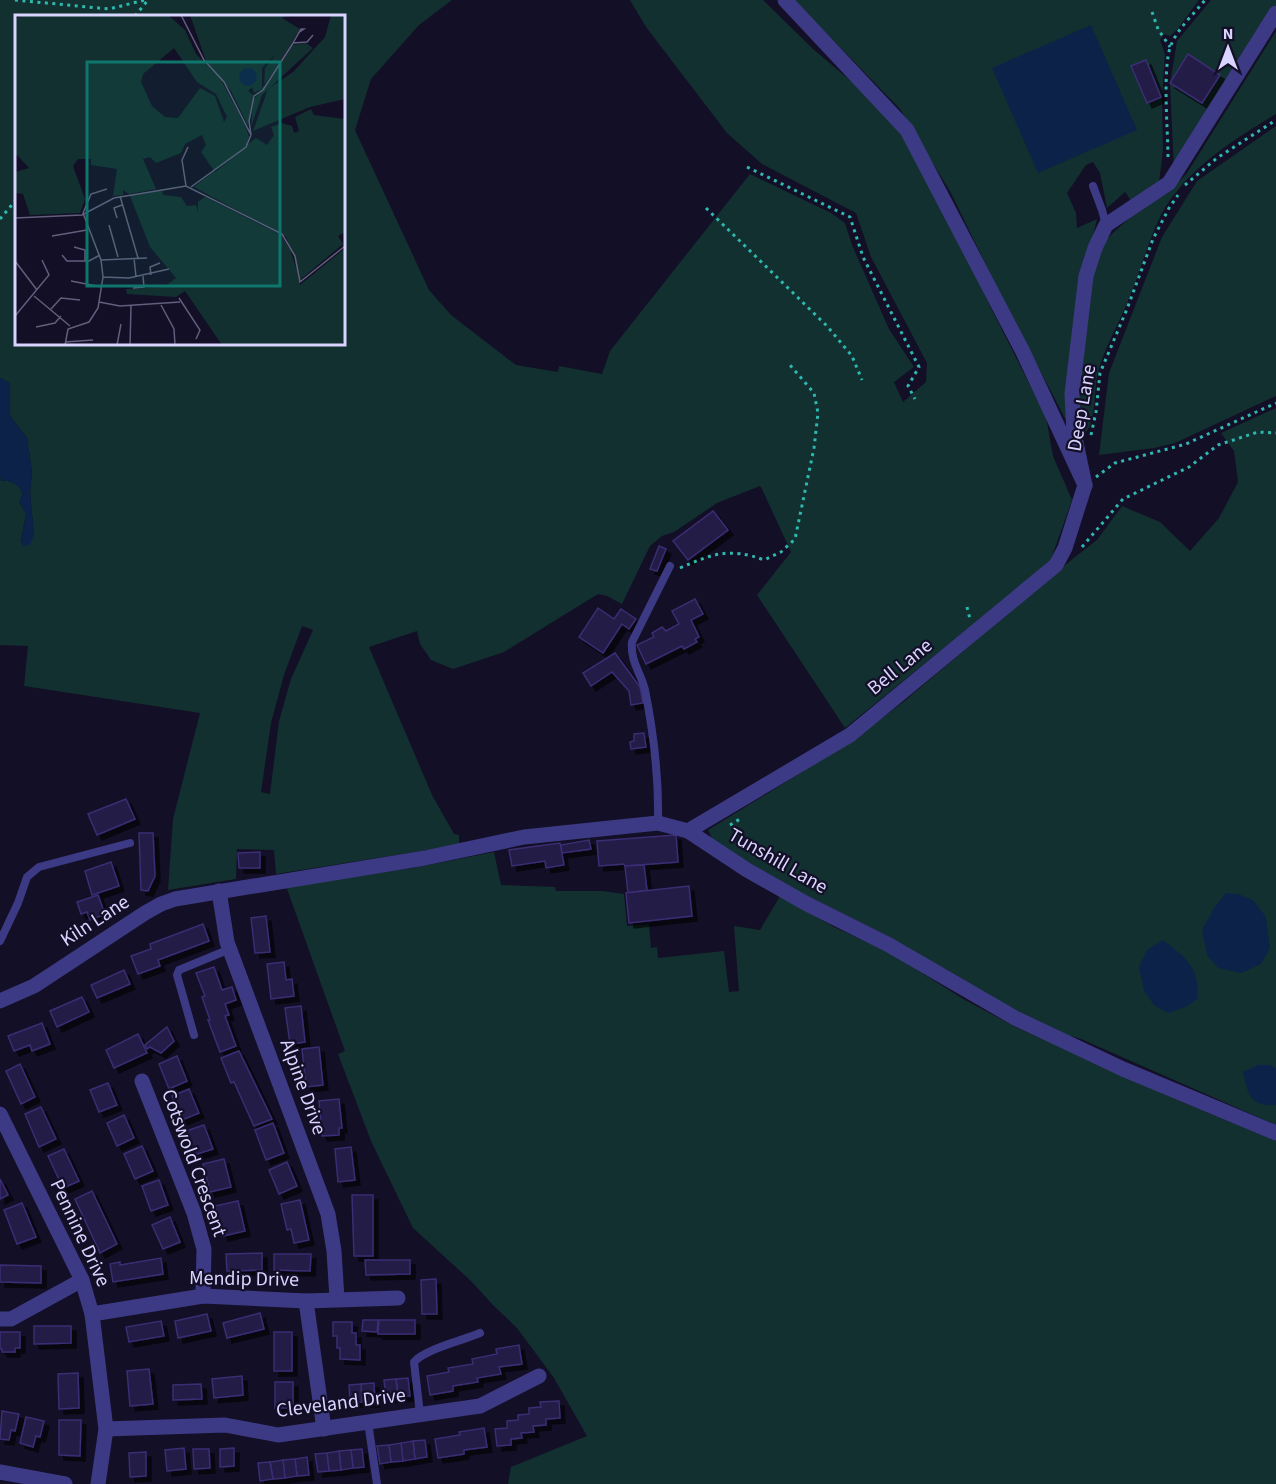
<svg xmlns="http://www.w3.org/2000/svg" width="1276" height="1484" font-family="'Source Sans 3',sans-serif">
  <defs>
    <filter id="shadow"><feDropShadow dx="5" dy="5" stdDeviation="0" flood-color="#0009"/></filter>
  </defs>
  <rect width="100%" height="100%" fill="#130f26"/>
  <!-- green -->
  <g fill="#12302f" fill-rule="evenodd">
    <path d="M0,0h452l-33,25 -48,54 -16,51 74,160 22,25 65,50 42,7 1,-6 43,8 8,-23 140,-177 81,39 14,10 7,22 37,84 25,38 -20,15 9,20 23,-20 1,-19 -56,-106 -15,-44 -94,-49 -35,-31 -81,-106 -16,-27h133l50,49 65,55 24,26 20,33 67,141 57,113 7,39 19,44 -22,62 -205,166 -88,-133 34,-43 -29,-63 -2,-3 -43,17 -43,29 -12,4 -12,10 -28,58 -15,-8 -9,-2 -94,58 -51,17 -22,-9 -11,-16 -3,-13 -48,16 63,148 22,39 5,1v10l-183,29 -2,-24 -37,-1 -1,30 -68,11 5,-71 27,-106 -176,-27 4,-40 -28,-1v-168l2,4c10,-1 17,4 21,13l-4,8 7,11 -5,29 13,-6 -4,-44 2,-20 -5,-34 -17,-22v-33l-10,-5zM16,16h328v328h-328zM302,626l11,4 -22,49 -12,42 -9,73 -9,-2 10,-69 13,-48z"/>
    <polygon points="794,0 1199,0 1177,30 1170,36 1164,34 1160,40 1165,54 1162,98 1163,150 1159,182 1132,202 1125,192 1107,208 1100,173 1093,162 1086,165 1067,193 1076,213 1077,228 1097,219 1093,236 1068,424 1000,294 951,193 900,109"/>
    <polygon points="1211,0 1276,0 1276,5 1174,170 1170,83 1177,41"/>
    <path d="M1276,31v83c-43,26 -91,56 -115,101 -13,26 -20,55 -31,81 -10,26 -27,54 -33,80 -3,15 -1,48 -12,57l-3,-2 -3,-40 11,-105 7,-28 10,-19 9,-9 24,-21 28,-16 19,-20z"/>
    <polygon points="1276,126 1276,396 1175,443 1154,448 1099,455 1109,373 1162,237 1197,181"/>
    <polygon points="1276,408 1276,1125 1081,1039 1053,1031 821,905 738,858 713,840 708,830 849,743 902,703 1075,557 1097,540 1122,506 1160,522 1190,551 1219,518 1238,482 1234,451 1221,433"/>
    <polygon points="494,852 501,885 555,887 556,891 602,891 624,894 627,926 649,924 651,948 657,947 658,958 724,951 729,992 739,991 734,926 760,930 780,896 834,927 890,953 965,1000 1014,1026 1175,1099 1276,1141 1276,1484 508,1484 511,1467 587,1436 554,1378 517,1328 493,1305 471,1281 413,1228 371,1141 338,1054 345,1051 286,886 413,868"/>
  </g>
  <!-- water -->
  <g fill="#0c2248">
    <polygon points="1091,25 1137,130 1038,173 992,68"/>
    <path d="M0,378l10,5v33l17,22 5,34 -2,20 4,44 -4,9 -7,1 -2,-4 5,-28 -7,-12 4,-8c-4,-9 -11,-14 -21,-13l-2,-4z"/>
    <polygon points="1226,893 1238,894 1253,900 1266,917 1270,948 1261,964 1241,973 1218,968 1207,955 1202,930 1214,908"/>
    <path d="M1163,940c22,17 38,28 34,59l-9,7 -20,7 -14,-8 -10,-14 -5,-24 8,-17z"/>
    <path d="M1258,1065h12l6,3v37c-26,2 -28,-11 -33,-33z"/>
  </g>
  <!-- building -->
  <g fill="#241b47" stroke="#3b2d73" stroke-width="1.5" filter="url(#shadow)">
    <polygon points="1188,54 1220,75 1202,103 1170,83"/>
    <polygon points="1146,60 1161,97 1147,103 1131,66"/>
    <polygon points="713,511 728,530 688,560 673,541"/>
    <polygon points="659,546 666,549 657,571 650,569"/>
    <polygon points="695,599 703,614 691,620 699,637 695,639 697,642 684,649 682,646 646,664 637,645 654,637 652,633 662,627 666,631 679,624 672,611"/>
    <polygon points="598,608 614,619 621,609 636,619 629,629 622,624 603,653 579,637"/>
    <polygon points="615,653 640,687 643,703 631,705 629,691 612,672 591,686 583,673"/>
    <polygon points="644,733 646,747 631,749 630,742 634,741 634,734"/>
    <polygon points="126,799 135,819 97,835 88,814"/>
    <polygon points="139,833 153,833 155,876 148,891 141,890"/>
    <polygon points="676,835 678,862 625,866 624,864 599,866 597,841"/>
    <polygon points="589,840 591,849 562,853 561,845"/>
    <polygon points="560,843 564,865 546,868 545,861 512,866 509,850"/>
    <polygon points="260,852 260,868 239,868 238,853"/>
    <polygon points="111,862 119,886 92,895 85,871"/>
    <polygon points="644,865 647,890 628,893 625,866"/>
    <polygon points="689,886 692,916 629,923 626,893"/>
    <polygon points="98,895 105,914 90,920 87,912 81,914 77,902"/>
    <polygon points="266,916 270,952 255,953 251,918"/>
    <polygon points="203,924 209,941 158,960 160,966 138,974 131,956 151,949 150,944"/>
    <polygon points="284,962 286,980 292,979 294,996 271,999 267,964"/>
    <polygon points="214,967 222,990 232,987 236,1000 225,1004 229,1015 225,1016 236,1046 220,1052 208,1020 210,1020 202,997 205,996 196,973"/>
    <polygon points="124,970 130,984 97,998 91,985"/>
    <polygon points="82,997 89,1012 57,1027 50,1011"/>
    <polygon points="301,1006 305,1042 290,1044 285,1008"/>
    <polygon points="42,1023 50,1044 32,1051 30,1045 14,1051 8,1036"/>
    <polygon points="167,1027 174,1041 161,1053 150,1047 147,1049 145,1045"/>
    <polygon points="138,1034 147,1053 114,1068 106,1050"/>
    <polygon points="319,1047 323,1085 306,1087 302,1049"/>
    <polygon points="239,1051 272,1119 254,1126 234,1082 231,1083 221,1058"/>
    <polygon points="177,1056 187,1081 169,1089 159,1064"/>
    <polygon points="20,1064 35,1097 21,1104 6,1071"/>
    <polygon points="108,1083 117,1105 99,1112 90,1090"/>
    <polygon points="189,1089 199,1113 182,1120 172,1096"/>
    <polygon points="339,1099 342,1128 339,1128 339,1135 322,1136 319,1101"/>
    <polygon points="41,1107 56,1139 39,1147 25,1114"/>
    <polygon points="124,1115 134,1138 117,1146 107,1123"/>
    <polygon points="273,1123 284,1153 266,1160 255,1130"/>
    <polygon points="204,1125 213,1149 194,1155 186,1131"/>
    <polygon points="142,1146 153,1171 135,1179 124,1154"/>
    <polygon points="351,1147 355,1180 338,1182 335,1149"/>
    <polygon points="64,1149 79,1181 63,1188 48,1156"/>
    <polygon points="224,1159 231,1187 210,1192 203,1164"/>
    <polygon points="287,1162 297,1186 279,1194 269,1170"/>
    <polygon points="0,1179 8,1195 0,1199"/>
    <polygon points="159,1180 168,1205 151,1211 142,1186"/>
    <polygon points="92,1191 117,1244 100,1253 75,1199"/>
    <polygon points="352,1195 373,1195 373,1256 354,1256"/>
    <polygon points="300,1200 309,1240 294,1243 291,1229 287,1230 281,1204"/>
    <polygon points="238,1201 245,1231 223,1236 215,1206"/>
    <polygon points="22,1203 36,1237 17,1244 4,1210"/>
    <polygon points="170,1217 180,1242 163,1249 152,1225"/>
    <polygon points="262,1253 262,1270 227,1271 226,1254"/>
    <polygon points="274,1254 311,1254 310,1271 274,1270"/>
    <polygon points="161,1258 163,1274 113,1282 110,1264 120,1262 120,1265"/>
    <polygon points="365,1260 410,1260 410,1274 366,1275"/>
    <polygon points="0,1265 41,1266 41,1283 0,1282"/>
    <polygon points="436,1279 437,1314 422,1314 421,1280"/>
    <polygon points="260,1313 264,1329 227,1338 223,1323"/>
    <polygon points="207,1314 211,1331 178,1338 175,1321"/>
    <polygon points="363,1320 378,1320 377,1332 362,1331"/>
    <polygon points="379,1320 415,1320 415,1334 378,1334"/>
    <polygon points="161,1321 164,1336 129,1342 126,1327"/>
    <polygon points="333,1322 352,1322 352,1333 356,1333 356,1345 360,1345 360,1360 340,1359 340,1348 337,1348 337,1336 333,1336"/>
    <polygon points="34,1326 71,1326 71,1343 34,1344"/>
    <polygon points="0,1332 20,1332 20,1348 15,1348 15,1352 2,1352 2,1349 0,1349"/>
    <rect x="274" y="1332" width="18" height="39"/>
    <polygon points="519,1345 522,1364 499,1367 501,1374 477,1378 478,1382 453,1386 453,1391 430,1395 427,1376 449,1372 448,1368 473,1364 472,1359 497,1354 496,1349"/>
    <polygon points="149,1369 153,1404 130,1406 127,1371"/>
    <polygon points="78,1373 79,1408 59,1409 58,1374"/>
    <polygon points="242,1376 243,1395 214,1398 212,1379"/>
    <polygon points="408,1378 410,1396 398,1397 396,1379"/>
    <polygon points="396,1379 398,1397 386,1398 384,1380"/>
    <rect x="275" y="1382" width="18" height="26"/>
    <polygon points="374,1383 375,1402 362,1402 361,1384"/>
    <polygon points="201,1384 202,1399 173,1400 173,1385"/>
    <polygon points="361,1384 362,1402 350,1403 349,1385"/>
    <polygon points="559,1401 560,1418 546,1419 546,1425 533,1426 534,1432 521,1433 522,1438 511,1439 511,1445 497,1446 495,1429 507,1428 507,1421 518,1420 518,1415 529,1414 529,1408 541,1407 540,1402"/>
    <polygon points="2,1411 19,1414 15,1431 11,1430 9,1440 0,1439"/>
    <polygon points="26,1417 44,1421 40,1437 36,1436 33,1447 20,1443"/>
    <polygon points="59,1420 81,1420 80,1456 59,1455"/>
    <polygon points="484,1428 487,1447 464,1450 464,1454 438,1458 435,1439 460,1435 459,1432"/>
    <polygon points="425,1440 427,1457 415,1459 413,1441"/>
    <polygon points="413,1441 415,1459 403,1461 401,1443"/>
    <polygon points="401,1443 403,1461 391,1462 389,1445"/>
    <polygon points="389,1445 391,1462 380,1464 377,1446"/>
    <polygon points="184,1448 186,1469 167,1471 165,1450"/>
    <polygon points="234,1448 234,1466 220,1467 220,1449"/>
    <polygon points="193,1449 209,1449 210,1468 194,1469"/>
    <polygon points="362,1449 364,1467 353,1468 351,1450"/>
    <polygon points="351,1450 353,1468 341,1470 339,1451"/>
    <polygon points="339,1451 341,1470 329,1471 327,1453"/>
    <polygon points="146,1452 146,1476 130,1477 129,1453"/>
    <polygon points="327,1453 329,1471 318,1472 315,1454"/>
    <polygon points="307,1457 309,1475 297,1476 295,1459"/>
    <polygon points="295,1459 297,1476 285,1478 283,1460"/>
    <polygon points="283,1460 285,1478 273,1479 270,1462"/>
    <polygon points="270,1462 273,1479 260,1481 258,1463"/>
  </g>
  <g fill="none" stroke-linecap="round" stroke-linejoin="round">
    <!-- path -->
    <g stroke="#2fb8b0" stroke-width="3" stroke-dasharray="3 4.5" stroke-linecap="butt">
      <polyline points="15,0 109,9 145,0"/>
      <polyline points="1152,12 1158,29 1170,47"/>
      <polyline points="135,16 148,0"/>
      <path d="M1168,157c0,-26 -6,-90 3,-112 7,-17 23,-31 34,-45"/>
      <polyline points="747,167 850,217 863,257 919,367 908,386 915,399"/>
      <polyline points="1185,185 1217,158 1276,120"/>
      <polyline points="706,208 827,326 852,356 862,380"/>
      <polyline points="0,219 16,200"/>
      <polyline points="1091,435 1096,412 1100,373 1127,309 1153,239 1169,208 1178,195"/>
      <polyline points="1096,477 1115,463 1186,444 1276,403"/>
      <polyline points="1082,547 1123,499 1189,467 1218,445 1258,432 1276,433"/>
      <path d="M680,568c32,-14 49,-21 84,-8l17,-8 14,-13 19,-91 4,-35 -4,-20 -24,-28"/>
      <polyline points="967,607 970,619"/>
      <polyline points="730,825 740,819"/>
    </g>
    <!-- service -->
    <g stroke="#3d3a85" stroke-width="8">
      <polyline points="1093,186 1102,210 1106,225"/>
      <path d="M658,823c1,-45 -4,-88 -13,-133 -4,-17 -15,-29 -13,-48l38,-76"/>
      <polyline points="0,941 18,903 27,877 39,867 130,843"/>
      <polyline points="194,1035 177,975 179,970 230,949"/>
      <path d="M420,1414l-6,-52c11,-13 50,-22 66,-29"/>
      <polyline points="368,1422 377,1484"/>
    </g>
    <!-- minor -->
    <g stroke="#3d3a85" stroke-width="15">
      <polyline points="785,0 907,130 1023,352 1085,485 1074,433 1072,394 1086,276 1095,248 1106,225 1169,183 1276,13"/>
      <polyline points="688,831 850,735 1056,565 1065,548 1085,485"/>
      <polyline points="219,891 227,942 328,1214 334,1251 337,1299"/>
      <polyline points="0,1001 34,986 145,913 161,904 175,899 425,858 524,837 658,823 688,831 747,870 807,904 889,945 1015,1018 1123,1069 1276,1133"/>
      <polyline points="142,1081 194,1213 204,1249 203,1296"/>
      <polyline points="0,1114 82,1280 92,1314 106,1429 98,1484"/>
      <polyline points="306,1301 324,1429"/>
      <polyline points="92,1314 203,1296 306,1301 398,1298"/>
      <polyline points="0,1319 11,1319 82,1280"/>
      <polyline points="106,1429 225,1425 278,1435 480,1406 539,1376"/>
      <polyline points="0,1472 65,1484"/>
    </g>
  </g>
  <g text-anchor="middle" dominant-baseline="central" stroke-width="4.5" stroke-linejoin="round" paint-order="stroke">
    <!-- street labels -->
    <g font-size="20" fill="#d9d4ff" stroke="#130f26">
      <text transform="translate(1082 408) rotate(-80)">Deep Lane</text>
      <text transform="translate(900 667) rotate(-39)">Bell Lane</text>
      <text transform="translate(778 861) rotate(30)">Tunshill Lane</text>
      <text transform="translate(95 921) rotate(-33)">Kiln Lane</text>
      <text transform="translate(303 1087) rotate(70)">Alpine Drive</text>
      <text transform="translate(194 1163) rotate(70)">Cotswold Crescent</text>
      <text transform="translate(80 1233) rotate(65)">Pennine Drive</text>
      <text transform="translate(244 1279) rotate(1)">Mendip Drive</text>
      <text transform="translate(341 1403) rotate(-7)">Cleveland Drive</text>
    </g>
  </g>
  <!-- overview -->
  <g transform="translate(15 15)">
    <rect width="330" height="330" fill="#130f26"/>
    <path d="M8,0h145l17,15 11,24 24,24 25,47 4,12 -3,10 -31,25 -14,-20 5,-7 -4,-10 -17,9 -4,9 -25,10 -6,-6 -7,2 13,30 -27,5 -6,-4v5l-10,1 4,-27 -26,-4v-6h-13l-5,7 12,33 -5,14 -50,2 -7,-21 -8,-1v-21l14,-4 -14,-15v-134zM159,33l23,34 19,12 11,23 -3,5 -9,-26 -15,-8 -22,30 -13,-1 -13,-11 -11,-24 2,-8zM274,0l-7,3 18,11 -36,59 1,-20 10,-13 -13,13v21l-8,4 -2,-6 -4,4 5,4 -5,31 -17,-35 -25,-30 -16,-46zM316,0h14v84l-35,8 -57,24 15,-42 25,-17 32,-35zM291,28l7,5 -51,47 -11,32 2,-26 39,-56zM296,94l3,6 31,4v113l-7,4 5,8 -43,36 -14,-43 -92,-50 62,-49 11,7 7,-10 -3,-8 11,-4 10,3 2,7 5,-2 -4,-14zM147,175l1,5 18,2 6,9 9,-1 2,7v-10l7,-5 76,38 13,21 6,29 45,-37v91l-4,6h-119l-37,-54 -9,6 -49,-3 -1,-5 38,-2 12,-9 -26,-31 -20,-51z" fill="#12302f" fill-rule="evenodd"/>
    <path d="M224 62a9 9 0 1 1 18 0a9 9 0 1 1-18 0Z" fill="#0c2248"/>
    <path fill="none" stroke="#625e7d" stroke-width="1.5" d="M166,0l23,45 20,22 27,53 -2,-14 5,-25 9,-6 30,-47 14,-1 6,-7M278,28l8,-14h3l-6,4M171,171l-4,-26 6,-13M176,172l55,-40 5,-12M105,181l18,62M0,203l67,-3 32,-17 72,-12 96,48 13,22 5,26 45,-36M102,203l-3,-10 8,-3M94,210l9,32M37,221l35,-6M59,232l11,3v11M47,240l5,6h22l11,-6M119,243l2,19M86,245l46,-2M0,246l22,29M136,260l-1,-8 10,-4M88,262l26,1 40,-9M56,266l31,6M118,273l11,-1 -1,-11M19,281l36,30M164,283l21,32 -4,9M84,287l21,4 60,-4M146,290l13,24 1,16M36,294l10,-11 19,2M0,301l34,-41 -7,-15M21,312l19,-4 6,-7M50,327l28,-2M50,330l3,-16 21,-7 9,-14 5,-31 -2,-17 -18,-47 8,-19 16,-5M102,330l4,-21M115,330l1,-39"/>
    <path fill="#0f766e" fill-opacity="0.15" stroke="#0f766e" stroke-width="3" d="M72,47h193v224h-193z"/>
    <rect width="330" height="330" fill="none" stroke="#d9d4ff" stroke-width="3"/>
  </g>
  <!-- north arrow -->
  <g transform="translate(1228 48)" stroke="#130f26" stroke-width="4.5" paint-order="stroke">
  <path d="M0-4.5L10 22L0 15L-10 22Z" fill="#d9d4ff"/>
  <text y="-9" font-size="16" font-weight="bold" text-anchor="middle" fill="#d9d4ff">N</text>
  </g>
</svg>
